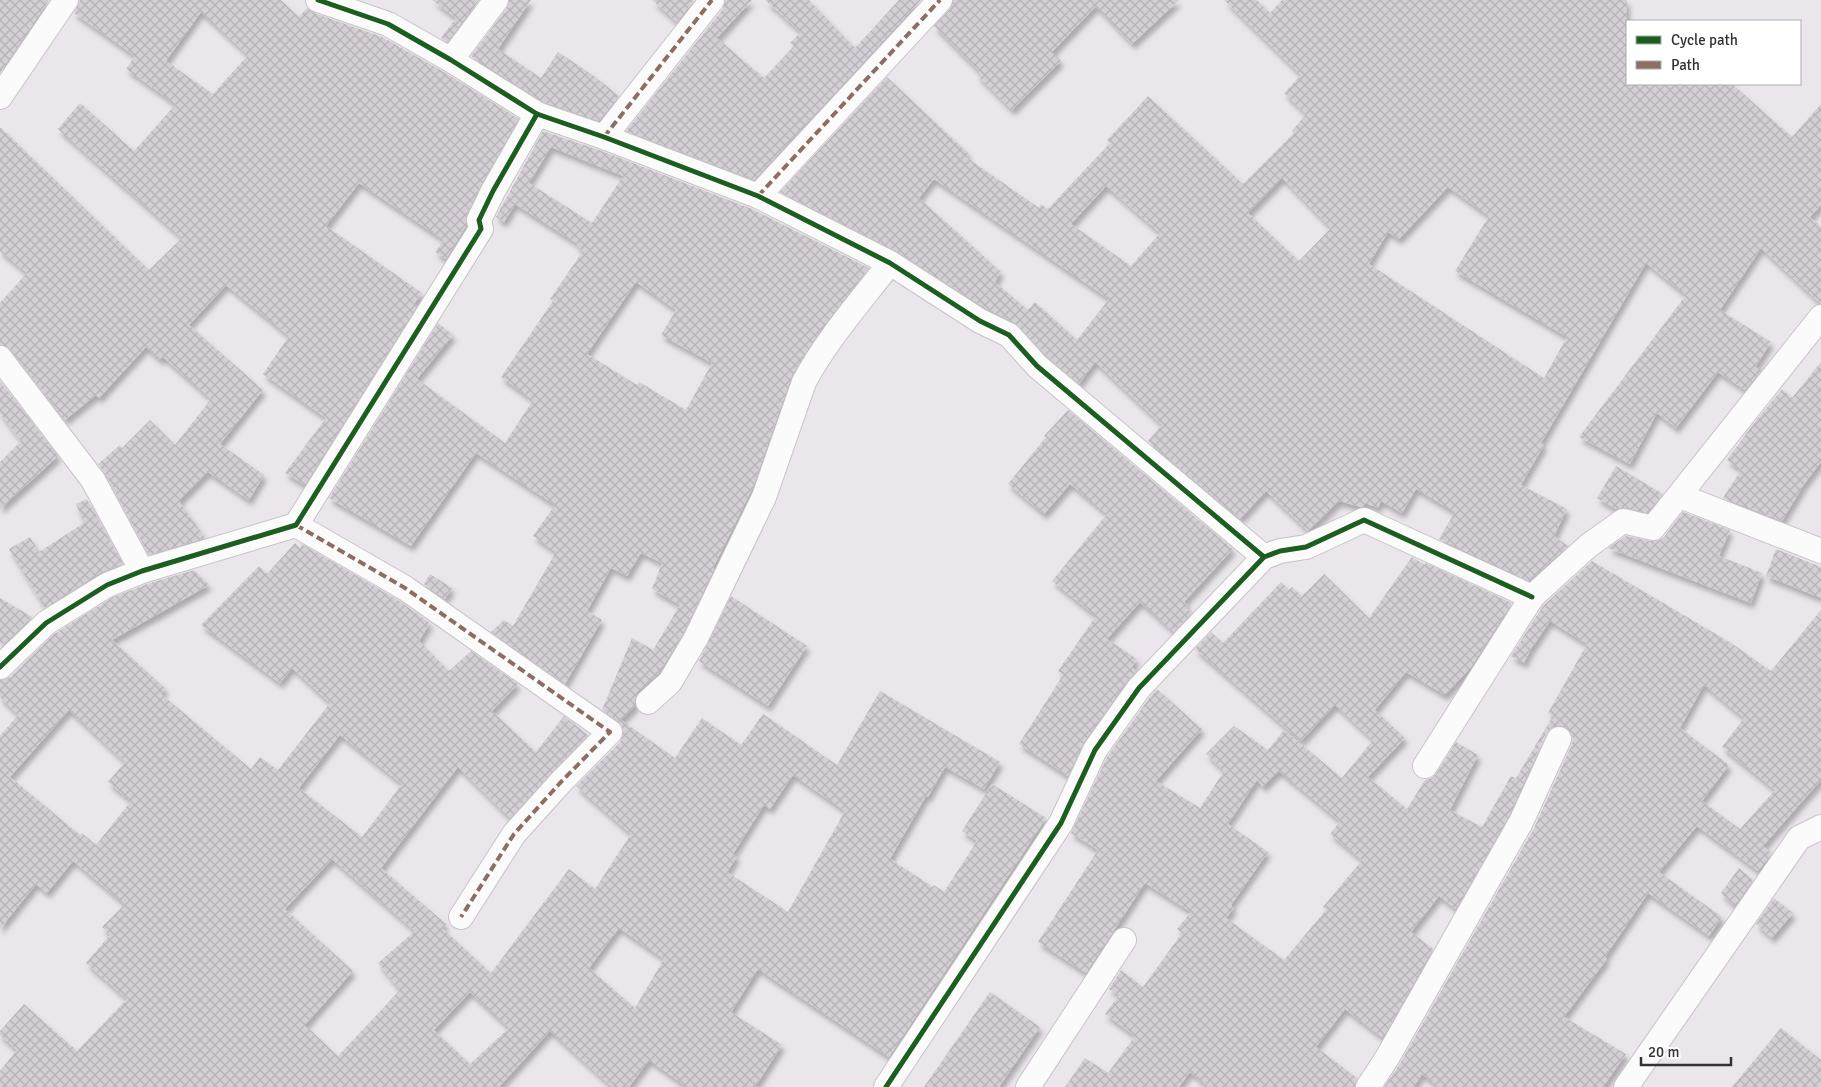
<svg xmlns="http://www.w3.org/2000/svg" width="1821" height="1087" font-family="Signika,sans-serif">
  <defs>
    <pattern id="building-cross-hatch" width="8" height="8" patternUnits="userSpaceOnUse" patternTransform="scale(1.25)"><rect width="8" height="8" fill="#d3cfd4"/><path d="M0 0l8 8M0 8l8-8" fill="none" stroke="#b6b2b7"/></pattern>
    <filter id="shadow"><feDropShadow dx="3" dy="5.5" stdDeviation="2.5" flood-color="#0004"/></filter>
  </defs>
  <rect width="100%" height="100%" fill="#ebe6ec"/>
  <!-- building -->
  <g fill="url(#building-cross-hatch)" fill-rule="evenodd" filter="url(#shadow)">
    <polygon points="0,0 49,0 0,73"/>
    <path d="M80,0h201l18,17 8,-9 7,5 68,24 62,35 75,47 -38,66 -14,29 -1,12 -20,33 -11,-7 9,-12 -85,-57 -33,43 96,67 -8,11 3,2 -112,179 -20,-12 41,-55 -63,-44 26,-38 -63,-51 -37,40 74,65 -43,54 44,31 -15,25 -41,-28 -29,29 26,37 -56,17 -44,-82 -7,-9 22,-19 2,3 28,-28 25,25 36,-46 -48,-42 -3,3 -14,-13 -47,51 -3,-3 -31,25 -54,-70 -5,-4 -6,-1v-42l27,-30 -27,-22v-124l149,143 33,-32 -124,-109 22,-26 54,48 42,-47 -50,-35 9,-13 -61,-43zM201,12l47,43 -35,39 -47,-33z"/>
    <polygon points="432,0 479,0 447,42 441,38 456,18"/>
    <polygon points="509,0 531,0 498,49 541,78 558,52 594,76 619,96 599,121 543,102 471,56 507,8"/>
    <polygon points="652,0 694,0 677,22"/>
    <polygon points="725,0 752,0 717,38 764,78 794,46 790,43 801,32 765,0 809,0 855,48 899,0 921,0 754,180 626,131 723,9"/>
    <polygon points="953,0 1179,0 1132,44 1096,6 1052,52 1061,61 1012,110 977,75 980,72 934,26 950,9"/>
    <path d="M1224,0h33l13,13 12,-13h345v84h105l60,53 29,-33v101l-11,12 11,10v77l-60,-56 -41,62 51,32 -15,24 5,5 -16,19 -27,-18 -42,56 -19,-15 -27,51 -51,-27 107,-142 -40,-32 -105,180 3,2 -23,40 46,24 -13,27 14,10 -39,35 -90,-42 16,-27 -39,-23 -14,24 -21,-12 -3,7 -13,-5 -1,3 -3,1 -22,-6 -31,30 -42,-40 -26,28 -92,-78 14,-16 -67,-63 -16,22 -32,-28 -32,-33 -28,-14 -91,-58 -116,-59 107,-115 82,77 -3,3 73,51 2,-4 7,5 62,-66 -3,-3 41,-44 95,88 51,-51 -2,-2 14,-17 -22,-21 17,-18zM1282,178l49,50 -32,33 -51,-48zM934,179l175,120 -32,41 -42,-38 -7,8 -33,-28 6,-10 -82,-74zM1106,186l54,47 -29,33 -60,-42zM1448,187l41,29 -34,55 112,66 -23,41 -175,-114 19,-32 11,7z"/>
    <path d="M543,131l56,19 153,59 117,59 -47,60 -30,47 -39,112 -40,81 1,1 -30,63 -25,41 -21,19 -3,6v8l-14,14 54,38 27,-40 39,27 22,-31 74,51 43,-74 120,71 -16,27 -39,-22 -17,30 -2,-1 -36,63 43,28 1,-2 10,7 33,-51 -15,-10 30,-47 54,34 -157,239 -131,-88 -27,43 51,33 -27,42h-68l-38,-27 -20,27h-17l-62,-56 -51,56h-499v-16l17,-21 -17,-15v-4l24,-27 53,47 50,-52 -41,-36 24,-28 -8,-8 23,-23 -52,-43 -26,32 -11,-9 -36,45v-193l18,-21 -18,-18v-17l10,-3 44,-43 4,-2 2,2 -1,-3 54,-34 34,-13 47,-14 15,15 -97,55 54,49 -5,5 90,75 9,-12 18,13 52,-67 -38,-35 -12,15 -79,-58 58,-59 8,8 28,-31 5,5 2,-4 96,56 32,23 -11,18 30,30 22,-20 47,33 -26,27 44,41 28,-36 24,19 -78,83 -52,-51 -77,101 65,56 -4,4 49,45 78,-104 26,20 36,-55 -55,-48 44,-44 3,-7v-8l-5,-6 -16,-11 30,-72 21,12 27,-45 -28,-16 10,-26 -21,-10 -14,23 -16,-8 -24,43 15,9 -37,64 -74,-52 13,-12 9,6 43,-74 -23,-16 22,-31 -79,-52 -65,93 -82,-48 109,-175 15,12 -36,44 88,64 28,-43 -32,-23 52,-76 -3,-2 33,-48 -7,-5 2,-2 -63,-40 -11,18 -8,-5zM551,147l72,29 -31,47 -63,-40zM636,282l40,28 -15,25 51,28 -26,47 -47,-28 -2,3 -50,-31zM69,710l56,52 -17,20 23,19 -35,44 -14,-12 -2,2 -70,-58zM340,735l62,49 -40,53 -63,-49zM793,775l52,36 -57,101 -61,-40 10,-15 -4,-3 31,-49 6,4zM332,859l83,72 -37,32 22,27 -62,66 -33,-31 48,-54 -68,-62zM619,928l45,31 -29,49 -46,-40zM470,992l39,36 -39,36 -36,-34z"/>
    <polygon points="1821,362 1821,462 1805,483 1782,521 1723,498 1741,470 1727,460 1751,427 1782,389 1792,398"/>
    <polygon points="0,381 58,456 0,509 0,462 21,441 0,413"/>
    <polygon points="1068,410 1233,549 1184,602 1188,605 1186,608 1192,613 1174,632 1140,602 1107,639 1137,659 1132,667 1136,671 1128,680 1084,742 1068,776 1019,744 1063,675 1058,671 1096,616 1052,581 1107,514 1070,484 1044,514 1008,484 1046,437 1044,436"/>
    <polygon points="1616,466 1663,494 1648,513 1626,508 1616,509 1597,498"/>
    <polygon points="87,499 123,564 100,573 45,608 9,549 30,537 39,552 84,523 76,504"/>
    <polygon points="1683,512 1730,530 1719,556 1762,573 1751,603 1608,548 1626,536 1650,541 1658,541 1664,537"/>
    <polygon points="1776,549 1821,567 1821,598 1766,576"/>
    <path d="M1412,557l13,8 1,-2 86,40 -41,64 -26,28 -39,-23 -31,38 30,28 -37,39 39,32 18,-29 7,-2 4,-4 20,-32 22,13 -28,55 32,17 29,-51 5,2 37,-62 -5,-3 39,-69 -37,-23 -19,28 -7,14 -13,-7 32,-50 49,-45 139,82 40,28 50,-61v170l-58,66 9,7 -14,18 -61,-45 -38,46 63,45 -13,19 -61,-43 -43,64 2,2 -43,58 62,37 -23,33h-164l-17,-13 -8,13h-30l15,-22 135,-237 38,-84 1,-6 -3,-7 -5,-4 -7,-2 -7,3 -5,5 -37,83 -53,93 -17,-13 -28,36 22,17 -50,89 -38,-29 -29,38 41,31 -3,9h-146l-18,-15 -11,15h-114l20,-29 23,15 27,-37 -30,-22 14,-19 -10,-6 12,-19 22,17 39,-54 -5,-4 14,-17 -46,-29 -59,90 -48,-31 60,-92 -27,-17 36,-76 43,-60 7,-8 45,40 -46,52 44,27 24,-37 -18,-17 28,-28 34,24 16,-20 58,48 31,-38 -38,-35 -34,36 -106,-92 16,-17 12,11 58,-61 8,8 3,-3 10,9 22,-22 45,44zM1704,685l40,33 -22,29 53,43 -35,39 -38,-28 27,-36 -49,-37zM1279,771l61,50 -10,13 32,26 -39,47 3,3 -42,50 -58,-42 8,-10 -3,-3 37,-53 -40,-28 29,-44 6,7z"/>
    <polygon points="430,574 452,588 445,599 424,584"/>
    <polygon points="731,596 807,646 768,706 699,661"/>
    <polygon points="0,598 32,617 4,644 0,642"/>
    <polygon points="1739,868 1753,880 1735,906 1721,893"/>
    <polygon points="1774,898 1793,913 1772,938 1756,924"/>
    <polygon points="990,992 1040,1027 999,1087 924,1087"/>
    <polygon points="1781,1028 1821,1060 1821,1087 1732,1087"/>
  </g>
  <g fill="none" stroke-linecap="round" stroke-linejoin="round">
    <defs>
      <g id="street">
        <polyline points="318,0 388,24 451,60 537,114 604,137 758,196 890,263 980,321 1009,335 1037,366 1264,557"/>
        <polyline points="451,60 496,0"/>
        <polyline points="0,97 66,0"/>
        <polyline points="604,137 712,0"/>
        <polyline points="758,196 940,0"/>
        <polyline points="0,358 93,480 142,571"/>
        <polyline points="1680,496 1821,551"/>
        <polyline points="296,525 405,588 610,732 560,783 514,834 461,917"/>
        <polyline points="0,667 46,623 107,585 142,571 296,525 481,229 479,220 493,191 537,114"/>
        <path d="M648,702l22,-20 26,-44 68,-141 40,-115c23,-43 56,-80 86,-119"/>
        <polyline points="1425,766 1532,597 1588,546 1623,521 1653,528 1821,317"/>
        <polyline points="886,1087 1061,823 1095,750 1139,688 1264,557 1280,551 1306,547 1364,520 1532,597"/>
        <polyline points="1028,1087 1124,940"/>
        <polyline points="1368,1087 1387,1058 1521,822 1559,739"/>
        <polyline points="1626,1087 1799,838 1821,827"/>
      </g>
    </defs>
    <!-- street casing -->
    <use href="#street" stroke="#c7c3c7" stroke-width="26"/>
    <!-- street -->
    <use href="#street" stroke="#fcfbfc" stroke-width="24"/>
    <!-- quiet -->
    <g stroke="#8d6e63" stroke-width="4" stroke-dasharray="8 4" stroke-linecap="butt">
      <polyline points="604,137 712,0"/>
      <polyline points="758,196 940,0"/>
      <polyline points="296,525 405,588 610,732 560,783 514,834 461,917"/>
    </g>
    <defs>
      <g id="cycleway">
        <polyline points="318,0 388,24 451,60 537,114 604,137 758,196 890,263 980,321 1009,335 1037,366 1264,557"/>
        <polyline points="0,667 46,623 107,585 142,571 296,525 481,229 479,220 493,191 537,114"/>
        <polyline points="886,1087 1061,823 1095,750 1139,688 1264,557 1280,551 1306,547 1364,520 1532,597"/>
      </g>
    </defs>
    <!-- cycleway casing -->
    <use href="#cycleway" stroke="#fff" stroke-width="8"/>
    <!-- cycleway -->
    <use href="#cycleway" stroke="#1b5e20" stroke-width="5"/>
  </g>
  <!-- legend -->
  <rect x="1626" y="20" width="175" height="65" fill="#ffffff" stroke="#aeacae"/>
  <rect x="1636" y="36" width="25" height="8" fill="#1b5e20" stroke="#aeacae"/>
  <text x="1671" y="45" font-size="15" fill="#343034">Cycle path</text>
  <rect x="1636" y="61" width="25" height="8" fill="#8d6e63" stroke="#aeacae"/>
  <text x="1671" y="70" font-size="15" fill="#343034">Path</text>
  <!-- scale -->
  <path d="M1641 1057v8h90v-8" fill="none" stroke="#343034" stroke-width="2.5"/>
  <text x="1648" y="1057" font-size="15" fill="#343034" stroke="#ffffff" stroke-width="4" paint-order="stroke">20 m</text>
</svg>
